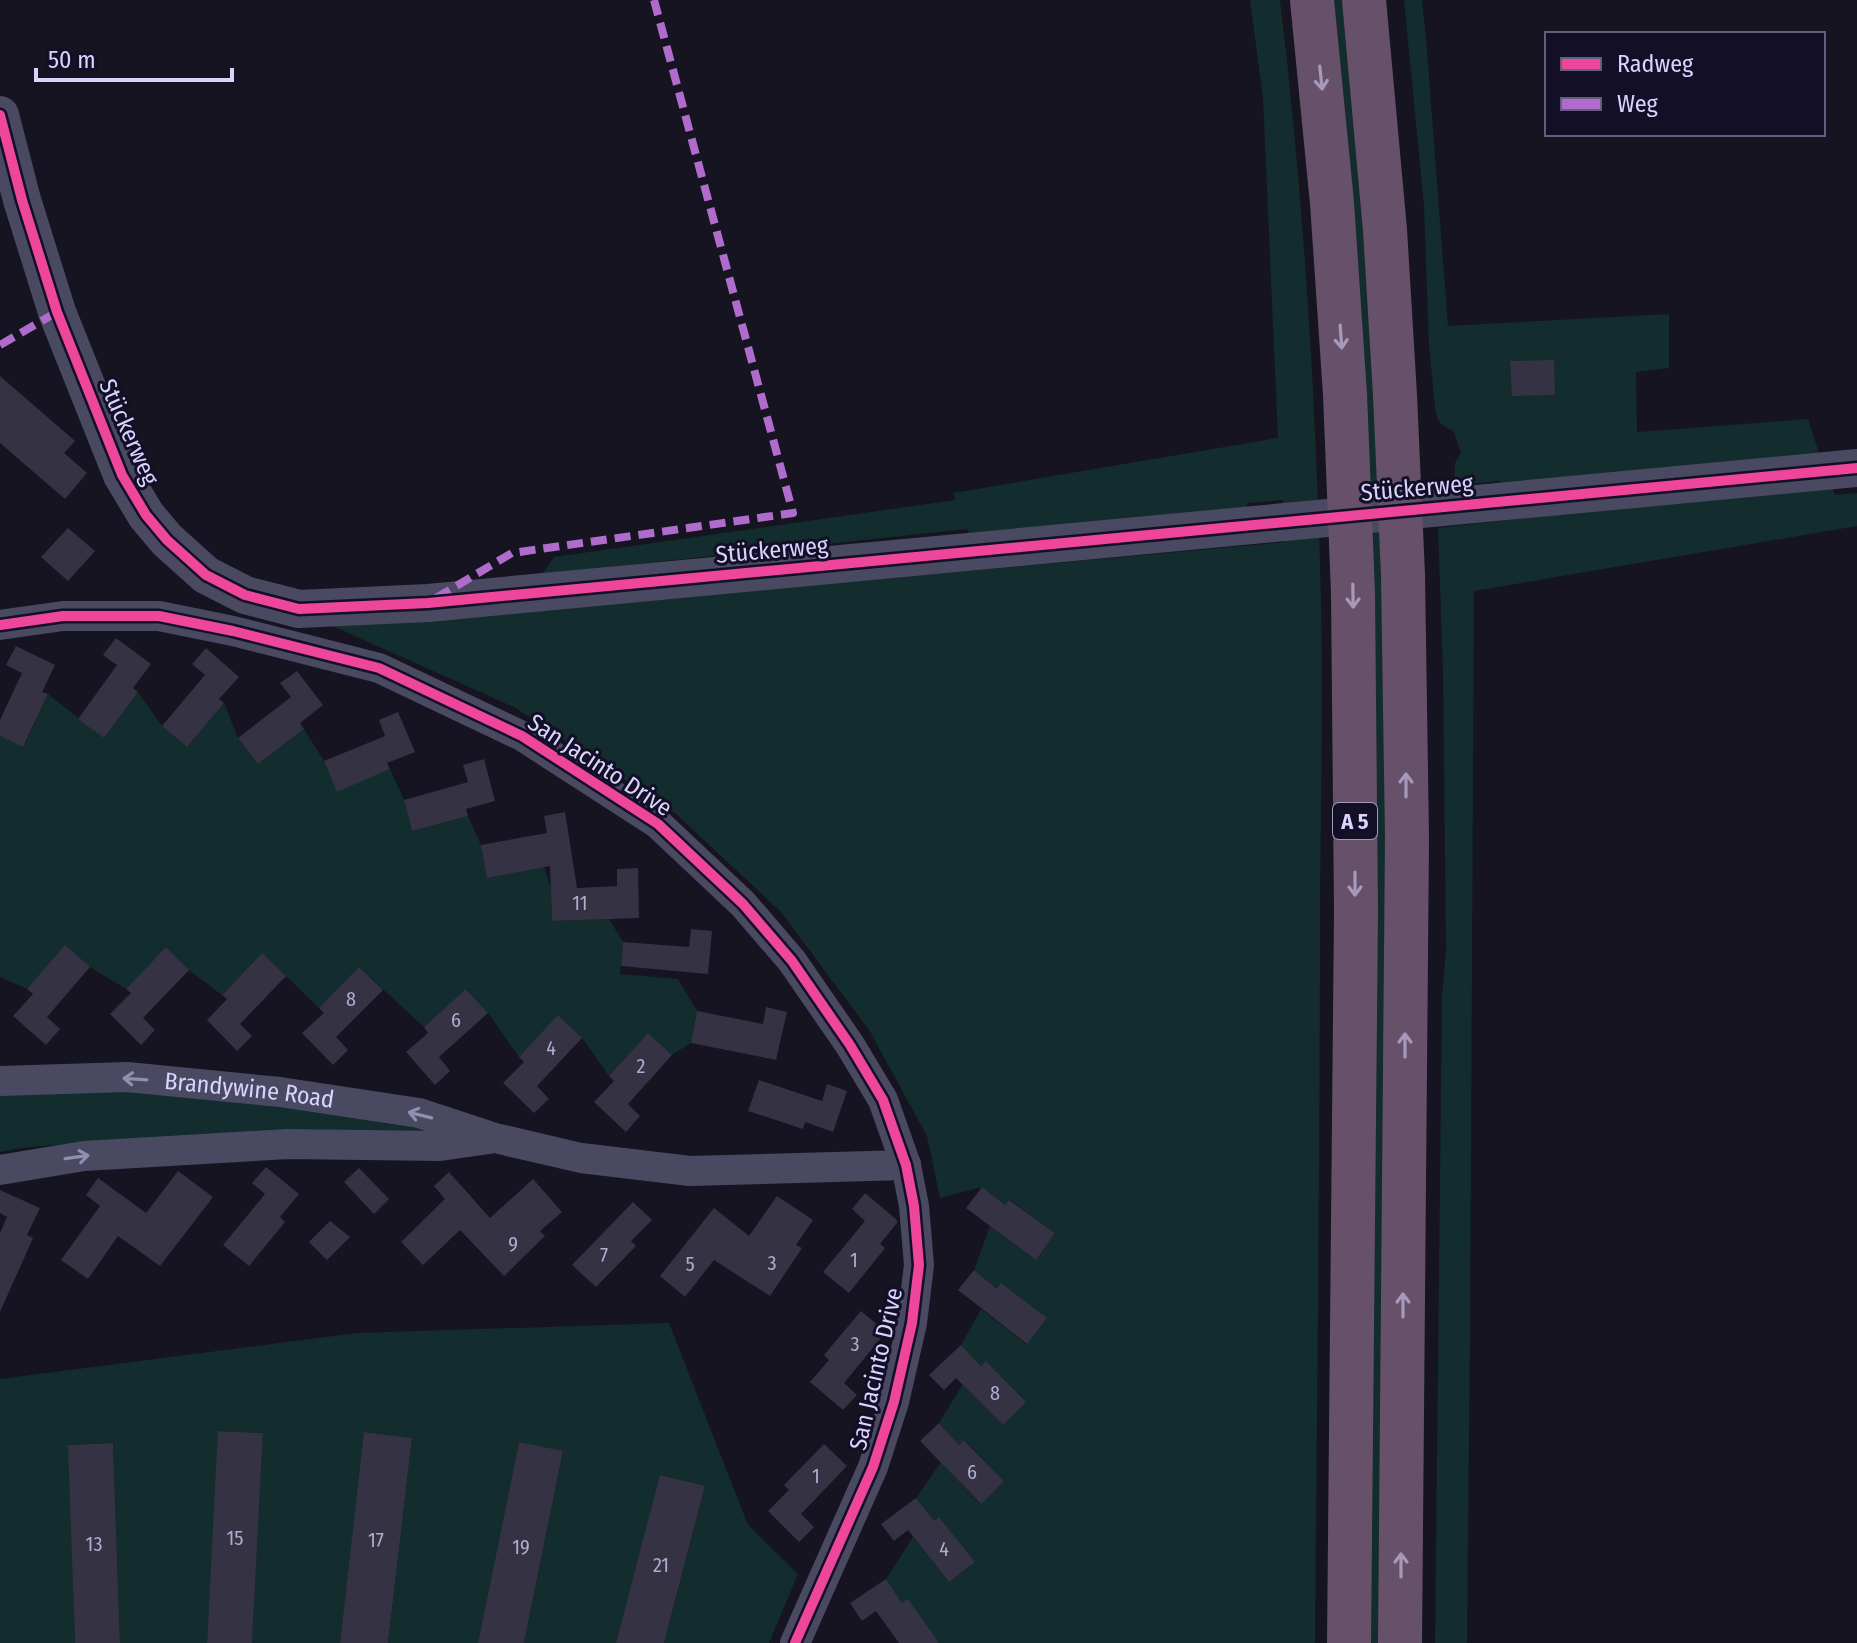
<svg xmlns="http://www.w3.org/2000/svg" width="1857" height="1643" font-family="'Fira Sans Condensed',sans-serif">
  <rect width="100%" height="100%" fill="#161421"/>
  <!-- green -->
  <g fill="#132c2d">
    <path d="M1250,0h30c24,199 36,401 41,602 2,99 0,198 -1,297 0,248 -3,496 -5,744h-376l-37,-40 -16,-24 27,-42 36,45 26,-20 -36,-45 -5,4 -18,-23 25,-36 39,42 24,-23 -39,-41 -6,5 -20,-22 24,-39 40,41 23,-23 -40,-41 -5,5 -20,-21 20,-36 45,35 20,-25 -45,-35 -4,5 -23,-19 16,-44 46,34 19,-27 -45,-33 -5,5 -23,-18 -42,11 -13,-62 -58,-106 -88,-118 -106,-99 -161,-106 -184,-82 166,-12 485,-43 304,-28 -2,-42 -36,3v7l-276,29 -4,-10 -425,45 12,-17 401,-57 -2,-7 325,-55 -15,-340z"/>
    <polygon points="1334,0 1343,0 1371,316 1383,582 1386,756 1380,1643 1370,1643 1348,142"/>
    <polygon points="1404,0 1422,0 1426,38 1448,326 1669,314 1669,368 1636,372 1637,432 1808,419 1821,459 1501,487 1500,481 1454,485 1455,463 1461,453 1454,432 1441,424 1437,418 1435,406 1429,346 1424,206"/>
    <polygon points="1830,483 1835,495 1857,493 1857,526 1474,591 1470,1339 1467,1643 1435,1643 1442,995 1446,950 1443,671 1438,528"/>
    <polygon points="138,692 162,726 187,747 224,703 238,738 258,764 304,729 324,761 337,791 390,769 404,800 412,831 468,816 481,845 544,867 551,888 552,921 609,919 623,942 620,974 678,979 697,1011 691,1043 672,1055 648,1033 609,1076 582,1038 559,1016 519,1057 488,1013 467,989 424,1027 360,968 319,1008 262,953 222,995 189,970 166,947 126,989 90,967 65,946 27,989 0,977 0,736 24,746 48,694 104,738"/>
    <polygon points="121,1090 273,1104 442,1130 443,1136 308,1129 169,1136 20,1148 0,1152 0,1093"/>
    <polygon points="669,1323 748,1525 798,1574 769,1643 664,1643 705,1487 661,1475 616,1643 524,1643 563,1452 519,1442 478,1643 388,1643 412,1438 365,1432 340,1643 252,1643 263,1433 219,1431 207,1643 120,1643 113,1443 69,1445 75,1643 0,1643 0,1379 357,1333"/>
  </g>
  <!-- building -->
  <g fill="#343243">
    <polygon points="1554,360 1555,395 1512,396 1510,361"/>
    <polygon points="0,376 75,441 64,453 87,473 65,499 0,443"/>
    <polygon points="68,528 95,551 68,581 41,557"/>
    <polygon points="116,638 151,664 133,688 138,692 104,738 78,719 117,665 103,655"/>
    <polygon points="16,646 55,665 42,692 48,694 23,747 0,736 0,720 22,673 6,665"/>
    <polygon points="206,648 239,677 219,699 224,703 187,747 162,726 205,675 192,664"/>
    <polygon points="297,671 323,705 300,723 304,729 258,764 238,738 291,697 280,683"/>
    <polygon points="398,712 415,752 387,763 390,769 337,792 324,761 385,736 379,720"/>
    <polygon points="484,759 495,801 466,809 468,816 412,831 404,800 468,782 463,765"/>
    <polygon points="565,812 577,888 617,886 617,869 638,868 639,918 552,921 550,866 487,878 481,845 547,833 544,816"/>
    <polygon points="691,929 712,931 708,974 621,966 623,942 689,947"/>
    <polygon points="65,945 90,967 47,1017 60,1029 46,1045 13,1016 33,994 27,989"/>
    <polygon points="166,947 189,970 143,1018 155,1030 141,1045 110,1014 131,993 126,989"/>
    <polygon points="262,953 286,976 240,1024 252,1036 237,1051 207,1020 227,999 222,995"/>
    <polygon points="359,967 383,990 336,1037 348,1050 333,1065 302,1033 324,1013 319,1008"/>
    <polygon points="466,989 488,1013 439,1057 450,1071 435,1085 406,1052 428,1033 424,1027"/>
    <polygon points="766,1007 787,1012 776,1060 691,1043 697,1011 763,1024"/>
    <polygon points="558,1015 582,1038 537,1086 549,1099 534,1113 503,1083 524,1062 519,1057"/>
    <polygon points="648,1033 672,1055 628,1104 640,1116 626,1132 594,1102 614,1081 609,1076"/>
    <polygon points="759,1080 822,1101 827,1084 847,1091 833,1132 805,1122 803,1129 748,1111"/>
    <polygon points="266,1167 299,1194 280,1217 285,1222 249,1266 223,1245 265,1194 252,1183"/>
    <polygon points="359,1168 389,1199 374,1214 344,1182"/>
    <polygon points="178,1171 213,1197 160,1266 118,1236 88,1279 61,1260 100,1206 86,1195 98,1178 146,1213"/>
    <polygon points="449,1172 490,1218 533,1179 562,1212 540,1231 545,1236 504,1276 460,1230 423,1265 401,1242 445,1199 434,1186"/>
    <polygon points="982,1187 1005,1205 1009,1200 1055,1233 1036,1260 966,1208"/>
    <polygon points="0,1190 40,1208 27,1235 33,1238 0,1312 0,1233 7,1217 0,1213"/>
    <polygon points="865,1193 897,1220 897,1223 880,1244 885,1248 849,1293 823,1272 865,1221 852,1209"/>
    <polygon points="777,1196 813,1220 796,1245 802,1248 770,1296 714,1260 685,1297 660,1276 714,1208 749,1236"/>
    <polygon points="633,1202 652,1220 631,1241 636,1246 596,1287 572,1265"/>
    <polygon points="330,1221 350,1237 327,1260 309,1242"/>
    <polygon points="974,1270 997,1289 1001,1283 1047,1318 1027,1344 958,1290"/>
    <polygon points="861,1311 886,1332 844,1383 857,1395 843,1410 810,1382 829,1360 824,1355"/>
    <polygon points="961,1345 981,1366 986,1361 1026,1402 1003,1425 956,1378 944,1390 929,1375"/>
    <polygon points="939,1423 959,1445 964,1440 1004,1481 981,1504 920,1441"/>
    <polygon points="218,1431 263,1433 252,1643 207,1643"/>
    <polygon points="364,1432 412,1438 388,1643 340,1643"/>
    <polygon points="519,1442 563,1451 524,1643 478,1643"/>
    <polygon points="113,1443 120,1643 75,1643 68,1445"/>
    <polygon points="824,1444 847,1466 801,1514 814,1527 799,1542 768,1511 789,1490 784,1485"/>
    <polygon points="660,1475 705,1486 664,1643 616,1643"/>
    <polygon points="916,1498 934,1521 939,1517 975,1562 949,1582 908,1530 894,1541 881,1524"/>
    <polygon points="886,1579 902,1603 908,1599 939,1643 899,1643 876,1611 862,1621 850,1603"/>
  </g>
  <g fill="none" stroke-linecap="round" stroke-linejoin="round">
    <!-- minor -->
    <g stroke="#4a4962" stroke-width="30">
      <polyline points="0,625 63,616 159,616 233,631 379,668 522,736 658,824 743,904 792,961 850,1045 883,1100 906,1165 914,1206 919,1265 912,1323 894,1402 873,1467 795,1643"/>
      <path id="s1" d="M0,1081l127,-4 153,15 139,21 76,25 86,20 109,13 216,-6"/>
      <polyline points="0,1170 84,1156 288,1144 440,1146 489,1139"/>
    </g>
    <!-- tertiary -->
    <polyline stroke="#4a4962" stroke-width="38" points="0,115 22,200 57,312 122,475 146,515 167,540 206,575 245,595 299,609 428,603 1857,468"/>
    <!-- motorway -->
    <g stroke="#67516a" stroke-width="44">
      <polyline points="1312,0 1332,203 1345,394 1353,593 1356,910 1349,1643"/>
      <polyline points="1364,0 1385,230 1395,395 1403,575 1407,838 1400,1643"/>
    </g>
    <!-- quiet -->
    <g stroke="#b06ccc" stroke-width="8" stroke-dasharray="16 8" stroke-linecap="butt">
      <polyline points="0,345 57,312"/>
      <polyline points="436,598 512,553 793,513 654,0"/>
    </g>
    <defs>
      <g id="cycleway">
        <polyline points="0,115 22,200 57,312 122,475 146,515 167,540 206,575 245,595 299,609 428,603 1857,468"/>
        <polyline points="0,625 63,616 159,616 233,631 379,668 522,736 658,824 743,904 792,961 850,1045 883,1100 906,1165 914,1206 919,1265 912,1323 894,1402 873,1467 795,1643"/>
      </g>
    </defs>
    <!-- cycleway casing -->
    <use href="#cycleway" stroke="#130f26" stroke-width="15"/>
    <!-- cycleway -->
    <use href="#cycleway" stroke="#ed469a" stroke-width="10"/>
  </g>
  <!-- one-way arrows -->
  <defs><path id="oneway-shaft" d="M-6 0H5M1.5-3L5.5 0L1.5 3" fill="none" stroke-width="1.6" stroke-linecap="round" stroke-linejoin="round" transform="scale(2)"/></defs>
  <g stroke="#a699bc">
    <use href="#oneway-shaft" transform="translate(1321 78) rotate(84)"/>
    <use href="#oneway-shaft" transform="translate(1341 337) rotate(86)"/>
    <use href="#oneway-shaft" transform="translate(1353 596) rotate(89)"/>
    <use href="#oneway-shaft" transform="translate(1406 785) rotate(-90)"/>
    <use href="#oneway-shaft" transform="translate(1355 884) rotate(90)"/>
    <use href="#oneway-shaft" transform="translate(1405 1045) rotate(-90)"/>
    <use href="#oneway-shaft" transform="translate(1403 1305) rotate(-90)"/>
    <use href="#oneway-shaft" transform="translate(1401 1565) rotate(-90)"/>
  </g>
  <g stroke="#928eb0">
    <use href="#oneway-shaft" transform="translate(135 1079) rotate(-176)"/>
    <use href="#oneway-shaft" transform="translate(420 1115) rotate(-166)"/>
    <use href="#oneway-shaft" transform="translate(77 1157) rotate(-8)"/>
  </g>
  <g text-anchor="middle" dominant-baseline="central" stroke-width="6" stroke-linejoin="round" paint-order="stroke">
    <!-- number labels -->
    <g font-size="20" fill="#b0acd0">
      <text x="580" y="903">11</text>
      <text x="351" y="999">8</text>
      <text x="456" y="1020">6</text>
      <text x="551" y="1048">4</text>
      <text x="641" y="1066">2</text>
      <text x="513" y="1244">9</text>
      <text x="604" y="1255">7</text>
      <text x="854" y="1260">1</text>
      <text x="772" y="1263">3</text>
      <text x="690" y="1264">5</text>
      <text x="855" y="1344">3</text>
      <text x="995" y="1393">8</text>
      <text x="972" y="1472">6</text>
      <text x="816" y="1476">1</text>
      <text x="235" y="1538">15</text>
      <text x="376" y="1540">17</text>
      <text x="94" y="1544">13</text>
      <text x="521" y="1547">19</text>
      <text x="944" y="1549">4</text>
      <text x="661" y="1565">21</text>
    </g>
    <!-- shield labels -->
    <rect fill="#130f26" stroke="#9e99be" stroke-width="2" x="1333" y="803" width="44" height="36" rx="6"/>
    <g font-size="22" font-weight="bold" fill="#d9d4ff">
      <text x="1355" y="821">A 5</text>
    </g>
    <!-- street labels -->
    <g font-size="24" fill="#d9d4ff" stroke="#130f26">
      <text transform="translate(129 432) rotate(66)">Stückerweg</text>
      <text transform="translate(1417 488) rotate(-5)">Stückerweg</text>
      <text transform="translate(772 550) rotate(-5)">Stückerweg</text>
      <text transform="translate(600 765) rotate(33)">San Jacinto Drive</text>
      <text stroke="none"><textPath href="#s1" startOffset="250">Brandywine Road</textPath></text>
      <text transform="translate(876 1369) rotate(-77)">San Jacinto Drive</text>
    </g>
  </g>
  <!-- legend -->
  <rect x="1545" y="32" width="280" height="104" fill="#130f26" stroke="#625e7d" stroke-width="2"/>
  <rect x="1561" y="58" width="40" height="12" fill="#ed469a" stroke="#625e7d" stroke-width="2"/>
  <text x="1617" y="72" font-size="24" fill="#d9d4ff">Radweg</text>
  <rect x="1561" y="98" width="40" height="12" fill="#b06ccc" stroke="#625e7d" stroke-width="2"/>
  <text x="1617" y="112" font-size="24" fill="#d9d4ff">Weg</text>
  <!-- scale -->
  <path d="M36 68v12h196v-12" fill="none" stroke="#d9d4ff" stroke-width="4"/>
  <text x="48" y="68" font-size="24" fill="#d9d4ff" stroke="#130f26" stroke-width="6" paint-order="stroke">50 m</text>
</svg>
